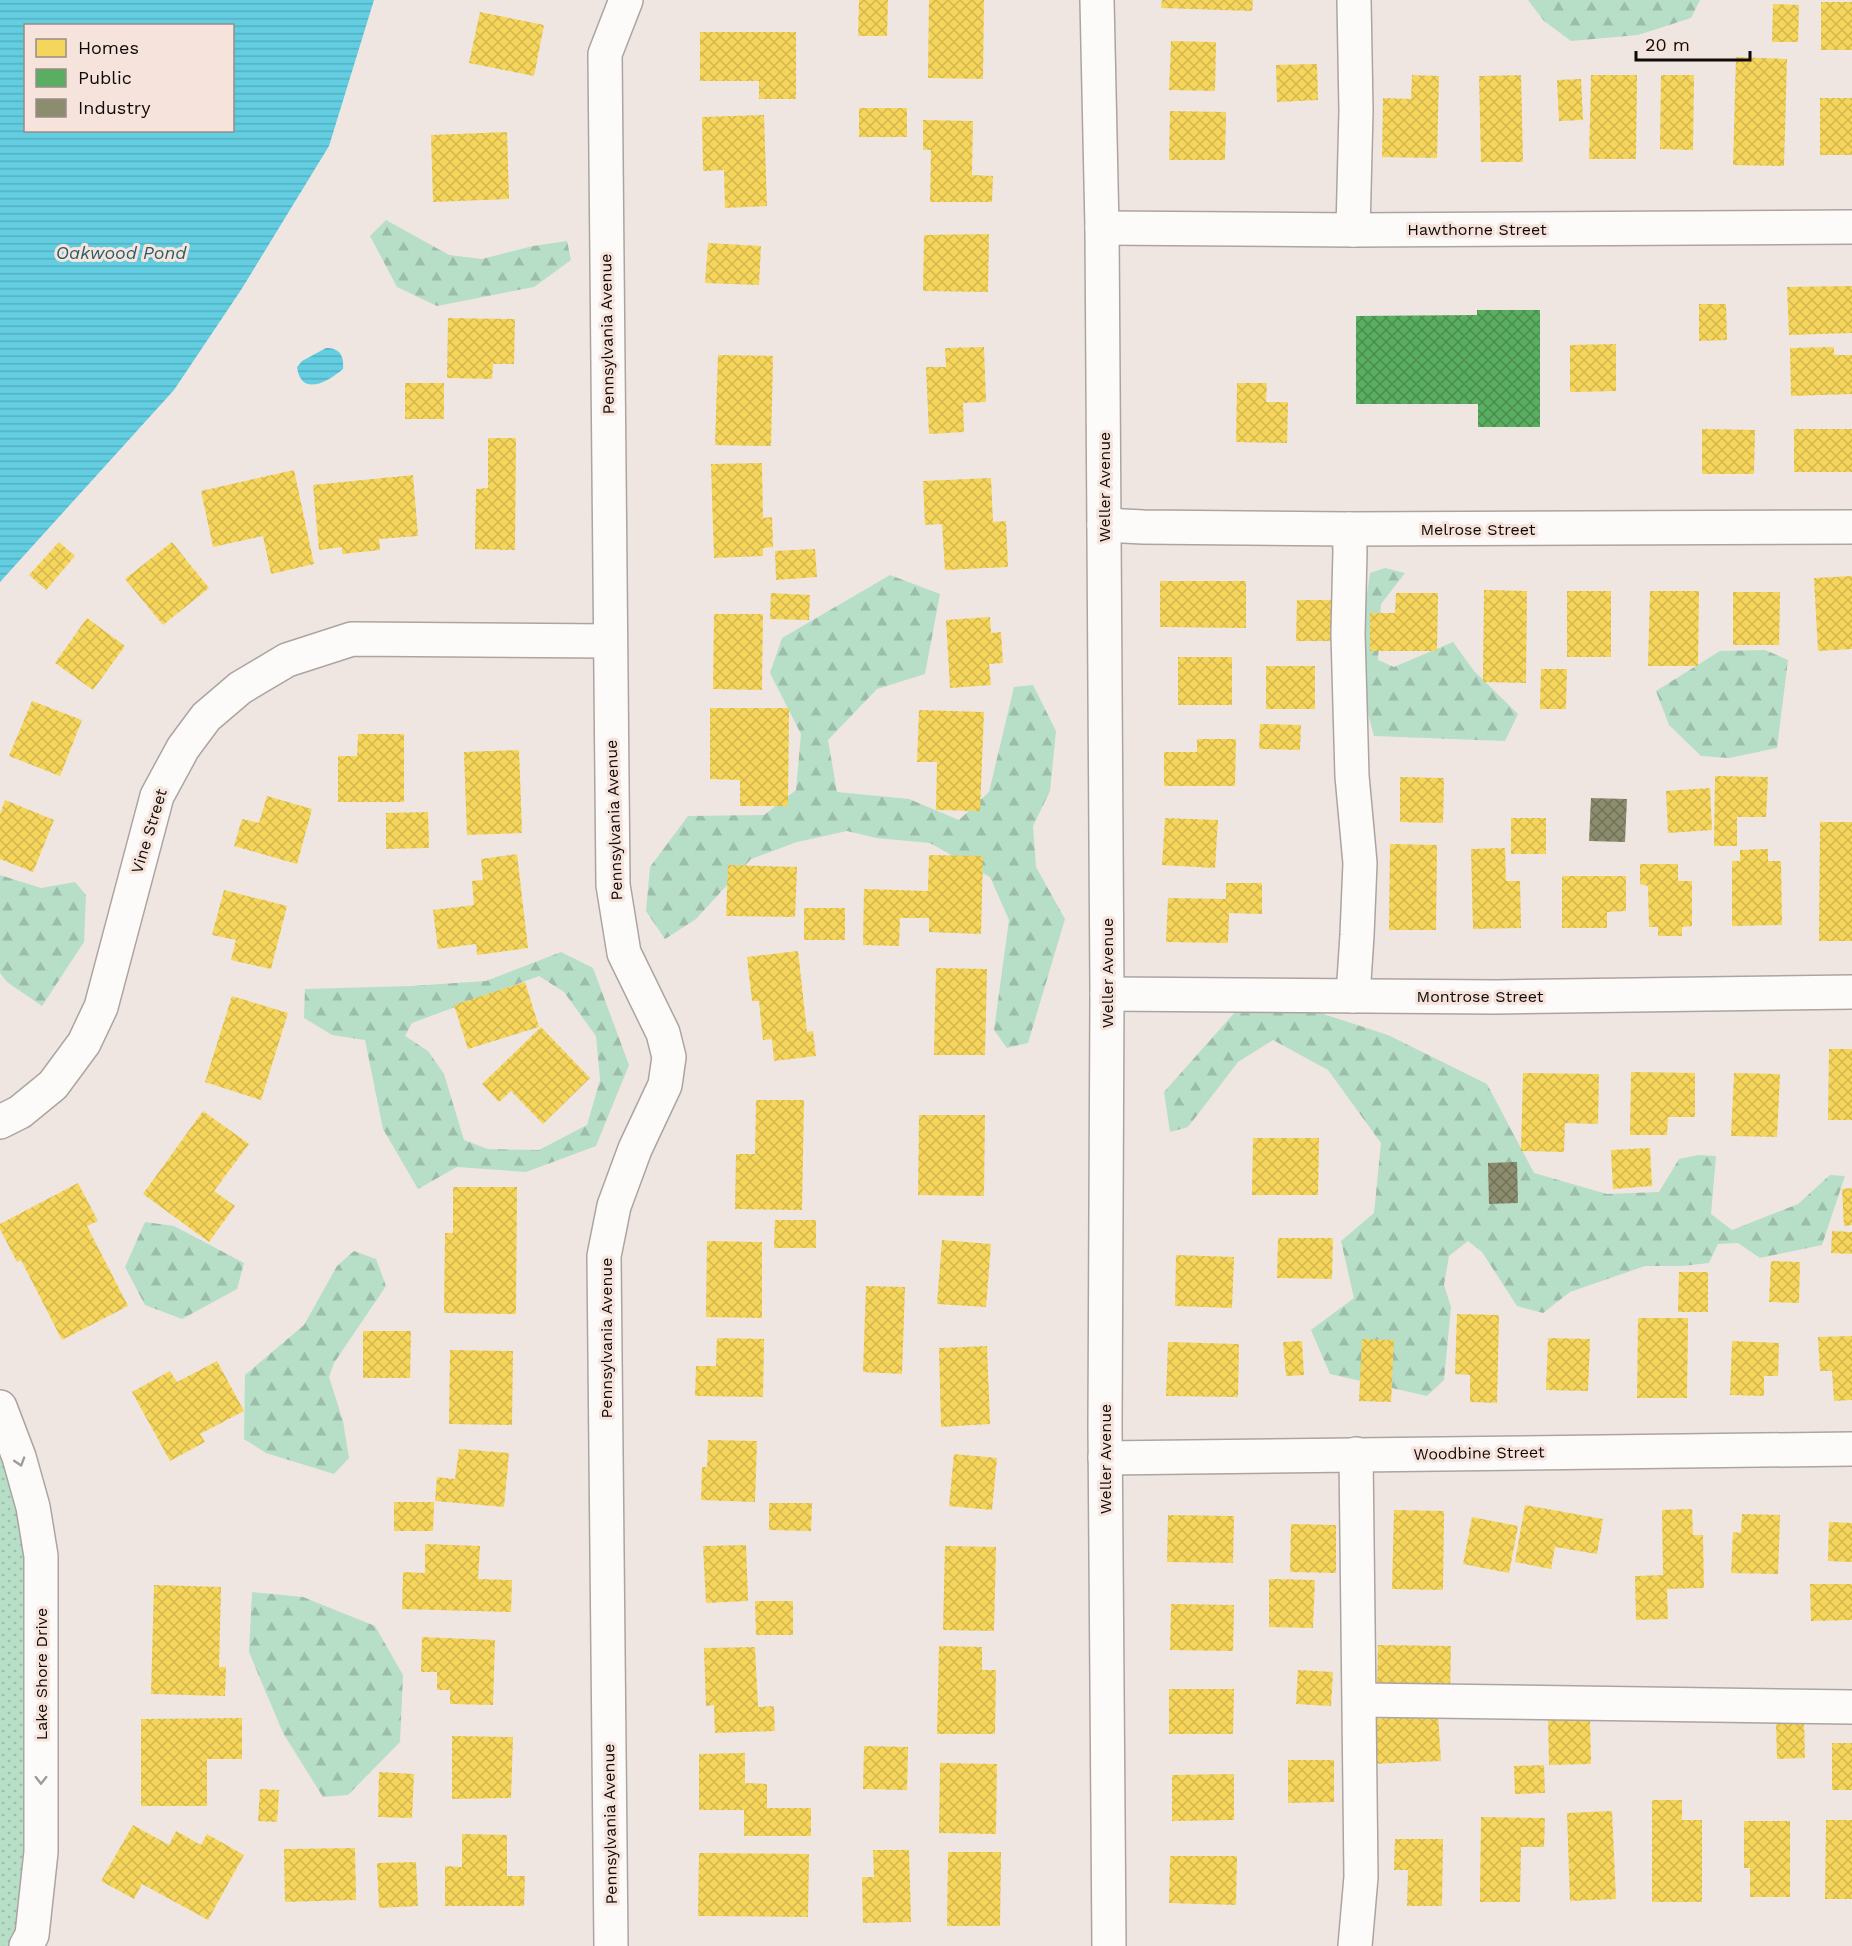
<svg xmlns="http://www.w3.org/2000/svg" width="1852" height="1946" font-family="'Work Sans',sans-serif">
  <defs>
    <pattern id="forest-firs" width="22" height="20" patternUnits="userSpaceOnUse" patternTransform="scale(1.5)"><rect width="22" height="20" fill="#b7dec7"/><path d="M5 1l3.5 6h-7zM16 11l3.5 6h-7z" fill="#9cbda9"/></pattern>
    <pattern id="park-dots" width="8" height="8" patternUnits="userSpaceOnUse" patternTransform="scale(1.5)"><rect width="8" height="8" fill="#b7dec7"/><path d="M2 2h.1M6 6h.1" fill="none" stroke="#9cbda9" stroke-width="1.8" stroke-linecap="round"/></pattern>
    <pattern id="water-rules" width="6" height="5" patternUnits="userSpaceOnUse" patternTransform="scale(1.5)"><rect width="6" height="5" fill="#63cde1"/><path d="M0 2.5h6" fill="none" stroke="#55afc0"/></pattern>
    <pattern id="homes-cross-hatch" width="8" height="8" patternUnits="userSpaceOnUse" patternTransform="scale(1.5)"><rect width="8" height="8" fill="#f6d55c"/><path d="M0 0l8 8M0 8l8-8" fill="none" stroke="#d2b64e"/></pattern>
    <pattern id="public-cross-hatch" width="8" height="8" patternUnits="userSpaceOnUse" patternTransform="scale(1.5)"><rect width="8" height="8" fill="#5aae61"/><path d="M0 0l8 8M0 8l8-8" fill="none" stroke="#498c4e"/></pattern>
    <pattern id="industry-cross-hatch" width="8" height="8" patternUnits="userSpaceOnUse" patternTransform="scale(1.5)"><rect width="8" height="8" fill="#8c8c6e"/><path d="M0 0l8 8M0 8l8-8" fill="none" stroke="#717158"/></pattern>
  </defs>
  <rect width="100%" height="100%" fill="#f0e6e1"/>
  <!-- forest -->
  <g fill="url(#forest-firs)" fill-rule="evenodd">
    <polygon points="1528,0 1700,0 1691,18 1638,35 1571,41 1544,21"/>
    <polygon points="386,220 449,255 482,259 533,246 567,241 571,260 534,287 437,306 397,287 370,236"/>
    <polygon points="1385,568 1405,573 1381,604 1378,660 1394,667 1453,642 1474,671 1518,714 1505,741 1374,736 1356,669 1370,573"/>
    <polygon points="890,575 940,594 925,674 877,689 828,740 837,792 909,799 959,820 989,792 1014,687 1033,685 1056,731 1050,791 1033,826 1036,867 1065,919 1028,1043 1007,1048 994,1030 1009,920 990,877 930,843 876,838 847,831 797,842 751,859 696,919 665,939 646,911 650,867 688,816 764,815 796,790 801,734 770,673 782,638"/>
    <polygon points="1765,650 1788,660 1777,748 1729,758 1701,756 1669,725 1656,691 1720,651"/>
    <polygon points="0,875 41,888 75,882 86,895 84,942 42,1006 7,982 0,973"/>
    <path d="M561,952l32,16 36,97 -33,81 -70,26 -69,-5 -39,22 -35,-60 -18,-89 -33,-5 -28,-17 1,-29 106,-3 75,-5zM539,976l25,16 32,44 4,44 -13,45 -48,25 -51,-1 -24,-9 -20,-66 -16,-23 -23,-15 7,-13z"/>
    <polygon points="1237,1010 1311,1010 1388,1035 1487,1084 1534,1173 1607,1194 1659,1192 1679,1159 1698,1155 1716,1156 1711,1214 1732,1230 1798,1204 1830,1175 1845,1176 1822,1245 1760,1258 1738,1243 1718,1244 1709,1263 1682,1266 1645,1266 1570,1292 1543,1313 1517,1306 1482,1252 1468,1241 1449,1256 1444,1285 1451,1307 1444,1380 1427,1396 1330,1374 1311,1330 1354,1298 1341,1241 1374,1213 1381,1143 1328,1070 1273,1040 1238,1062 1188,1127 1170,1132 1164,1092"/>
    <polygon points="145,1222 174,1226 244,1263 237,1289 182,1319 145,1305 125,1267"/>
    <polygon points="354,1251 376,1259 386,1286 334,1363 329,1377 343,1421 349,1458 334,1474 266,1453 244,1439 245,1375 304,1325 337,1266"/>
    <polygon points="252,1592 303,1597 375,1626 403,1675 400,1742 348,1795 323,1797 283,1733 249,1652"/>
  </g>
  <!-- park -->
  <polygon fill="url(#park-dots)" points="0,1436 28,1539 30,1781 19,1933 10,1946 0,1946"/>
  <!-- water -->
  <g fill="url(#water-rules)" fill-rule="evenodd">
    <path d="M0,0h374l-45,146 -88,144 -67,100 -174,192zM26,26h206v104h-206z"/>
    <path d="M326,348c14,0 18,8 17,21 -14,12 -42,29 -46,-2l5,-6z"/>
  </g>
  <!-- homes -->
  <g fill="url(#homes-cross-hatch)">
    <polygon points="859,0 888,0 887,36 858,36"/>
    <polygon points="929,0 984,0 983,79 928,78"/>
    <polygon points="1162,0 1253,0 1252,11 1161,8"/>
    <rect x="1821" y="2" width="31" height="48"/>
    <polygon points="1773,4 1799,5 1798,42 1772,42"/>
    <polygon points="480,12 544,25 534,76 469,63"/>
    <polygon points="700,32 796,32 796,99 759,99 759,81 700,81"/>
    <polygon points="1171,41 1216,42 1215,91 1169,90"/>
    <polygon points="1736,57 1787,59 1784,166 1733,165"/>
    <polygon points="1317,64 1318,100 1277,102 1276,65"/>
    <polygon points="1412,75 1439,76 1437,158 1382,157 1383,98 1411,99"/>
    <polygon points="1521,75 1523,162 1481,162 1479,76"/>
    <polygon points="1591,75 1637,75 1636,159 1589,159"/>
    <polygon points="1661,75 1694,75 1693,150 1660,149"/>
    <polygon points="1581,79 1583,120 1559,121 1557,80"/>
    <rect x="1820" y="98" width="32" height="57"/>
    <rect x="859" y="108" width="48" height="29"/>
    <polygon points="1170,111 1226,112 1225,160 1169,160"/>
    <polygon points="764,115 767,206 725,208 724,170 703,171 702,117"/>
    <polygon points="923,120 973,121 972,175 993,176 992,202 930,202 931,150 923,150"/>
    <polygon points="507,132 509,199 433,202 431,135"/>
    <polygon points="989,234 988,292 923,291 924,235"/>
    <polygon points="708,243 761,246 759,285 705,283"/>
    <polygon points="1852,286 1852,333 1789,335 1787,287"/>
    <polygon points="1699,304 1726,304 1727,340 1699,341"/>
    <polygon points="448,318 515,319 514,364 493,364 492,379 447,378"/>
    <polygon points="1616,344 1616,391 1570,392 1570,345"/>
    <polygon points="984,347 986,402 963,403 964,432 929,434 926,367 946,367 945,348"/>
    <polygon points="1834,347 1834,355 1852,355 1852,394 1791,396 1790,348"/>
    <polygon points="718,355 773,356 771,446 715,445"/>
    <rect x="405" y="383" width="39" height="36"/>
    <polygon points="1237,383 1267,383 1266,402 1288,402 1287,443 1236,442"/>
    <polygon points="1702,429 1755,430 1754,474 1702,474"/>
    <rect x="1794" y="429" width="58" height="43"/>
    <polygon points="488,438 516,438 515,550 475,549 476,489 488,488"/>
    <polygon points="762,463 763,518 772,517 773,547 763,548 763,556 714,558 711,464"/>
    <polygon points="294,470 314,564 271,574 263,536 213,547 201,491"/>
    <polygon points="413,475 418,536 379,539 380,550 342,554 342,547 319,550 313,485"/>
    <polygon points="991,478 993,522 1006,521 1008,567 945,570 942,524 925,525 923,481"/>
    <polygon points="59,542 75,556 46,590 29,575"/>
    <polygon points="172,542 209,588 163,625 125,579"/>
    <polygon points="815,549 817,577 776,580 775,551"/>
    <polygon points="1852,576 1852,649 1818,651 1814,578"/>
    <polygon points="1160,581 1246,581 1246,628 1160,627"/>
    <polygon points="1484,590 1527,591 1526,683 1483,682"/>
    <rect x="1567" y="591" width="44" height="66"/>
    <polygon points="1650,591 1699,591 1698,666 1648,666"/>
    <polygon points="1733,592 1780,592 1779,645 1733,645"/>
    <polygon points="771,593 810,595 809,620 770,619"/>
    <polygon points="1396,593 1438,593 1437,651 1370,651 1370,613 1395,613"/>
    <polygon points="1297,600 1335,600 1334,641 1296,641"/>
    <polygon points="714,614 763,614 762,690 713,689"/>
    <polygon points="990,617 991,633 1001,632 1003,663 989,664 991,685 950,688 946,620"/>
    <polygon points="87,618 125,646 93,690 55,663"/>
    <rect x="1178" y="657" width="54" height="48"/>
    <rect x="1266" y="666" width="49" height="43"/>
    <polygon points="1541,669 1567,669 1566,709 1540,709"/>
    <polygon points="32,701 82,720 60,776 9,756"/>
    <polygon points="710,708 789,708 788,806 740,806 740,780 710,779"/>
    <polygon points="919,710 984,712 980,811 936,810 937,762 917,762"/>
    <polygon points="1260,724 1301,725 1300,750 1259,749"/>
    <polygon points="358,734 404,734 404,802 338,802 338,756 357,756"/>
    <polygon points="1197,739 1236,739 1235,786 1164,786 1164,752 1197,752"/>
    <polygon points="519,750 522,833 467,835 464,752"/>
    <polygon points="1715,776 1768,777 1766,817 1737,817 1737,846 1714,846"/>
    <polygon points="1400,777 1444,778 1443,823 1400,822"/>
    <polygon points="1710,788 1712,830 1668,833 1666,791"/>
    <polygon points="267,796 312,809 297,864 234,846 242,819 259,823"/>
    <polygon points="5,800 54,820 33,872 0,859 0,814"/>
    <polygon points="428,812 429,848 386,849 386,813"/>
    <polygon points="1165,818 1218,820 1215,868 1162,865"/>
    <rect x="1511" y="818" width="35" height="36"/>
    <polygon points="1820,822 1852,822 1852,941 1819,941"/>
    <polygon points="1390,844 1437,845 1436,930 1389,930"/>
    <polygon points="1505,848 1506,881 1520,881 1521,928 1473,929 1471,849"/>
    <polygon points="1768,849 1768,861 1781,861 1782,925 1732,926 1732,861 1740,861 1740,850"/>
    <polygon points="517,854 528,948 477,955 476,944 438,949 433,910 474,905 472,881 483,880 481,859"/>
    <polygon points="929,855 983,856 981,934 929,932 929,918 900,918 899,946 863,945 864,889 928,891"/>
    <polygon points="1640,864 1678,864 1678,881 1692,881 1692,926 1682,927 1682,936 1658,936 1658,927 1649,927 1648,886 1640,884"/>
    <polygon points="728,865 797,867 795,917 726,916"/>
    <polygon points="1562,876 1626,876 1626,911 1607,912 1607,928 1562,928"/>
    <polygon points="1226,883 1262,883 1262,914 1229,913 1228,943 1166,942 1168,898 1226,899"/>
    <polygon points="224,890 287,906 271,969 231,960 236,940 212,935"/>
    <rect x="804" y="908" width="41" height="32"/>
    <polygon points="798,951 807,1032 813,1031 816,1056 774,1061 772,1039 763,1040 759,1001 752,1001 747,957"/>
    <polygon points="936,968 987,969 985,1055 934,1055"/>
    <polygon points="525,982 539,1027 468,1049 454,1005"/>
    <polygon points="232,996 288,1013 261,1100 205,1082"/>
    <polygon points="541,1027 590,1078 543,1124 511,1091 499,1102 482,1084"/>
    <polygon points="1829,1049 1852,1049 1852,1120 1828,1120"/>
    <polygon points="1631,1072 1695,1073 1695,1117 1668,1117 1667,1135 1630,1135"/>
    <polygon points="1523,1073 1599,1074 1598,1124 1565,1123 1564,1152 1521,1151"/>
    <polygon points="1734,1073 1780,1074 1777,1137 1731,1136"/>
    <polygon points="756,1100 804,1100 802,1210 735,1209 736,1154 755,1154"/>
    <polygon points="203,1111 249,1144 214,1191 235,1206 209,1242 143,1194"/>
    <polygon points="919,1115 985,1115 984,1196 918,1195"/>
    <polygon points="1253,1138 1319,1138 1318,1195 1252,1195"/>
    <polygon points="1650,1148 1652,1186 1613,1189 1611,1150"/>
    <polygon points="78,1183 98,1221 87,1226 128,1306 62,1340 21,1260 17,1262 0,1229 0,1224"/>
    <polygon points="453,1187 517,1187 516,1314 444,1313 445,1233 453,1233"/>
    <polygon points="1852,1188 1852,1225 1844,1226 1842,1189"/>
    <polygon points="775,1220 816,1220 816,1248 774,1248"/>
    <polygon points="1832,1231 1852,1232 1852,1254 1831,1253"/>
    <polygon points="1278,1238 1333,1238 1332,1279 1277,1278"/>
    <polygon points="942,1240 991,1244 986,1307 937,1304"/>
    <polygon points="707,1241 762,1242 762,1318 706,1317"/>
    <polygon points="1176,1255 1234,1257 1232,1308 1175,1306"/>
    <polygon points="1771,1261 1800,1262 1799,1303 1769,1302"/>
    <polygon points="1679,1272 1708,1272 1708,1312 1678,1312"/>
    <polygon points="866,1286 905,1287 902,1374 863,1372"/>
    <polygon points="1457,1314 1499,1315 1497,1403 1470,1402 1470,1375 1455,1374"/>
    <polygon points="1638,1318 1688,1318 1687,1398 1637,1398"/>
    <polygon points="363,1331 411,1331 410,1378 363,1378"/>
    <polygon points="1852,1336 1852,1400 1834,1401 1832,1371 1820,1371 1818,1337"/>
    <polygon points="717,1338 764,1339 763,1397 695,1396 696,1366 716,1366"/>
    <polygon points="1548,1338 1590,1339 1588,1391 1546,1390"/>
    <polygon points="1362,1339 1394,1340 1391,1402 1359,1401"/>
    <polygon points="1302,1341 1304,1375 1286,1376 1283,1342"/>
    <polygon points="1732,1341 1779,1343 1778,1376 1764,1376 1764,1396 1730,1395"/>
    <polygon points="1168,1342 1239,1344 1238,1397 1166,1396"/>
    <polygon points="987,1346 990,1424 941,1427 939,1348"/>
    <polygon points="450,1350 513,1351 512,1425 449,1424"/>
    <polygon points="217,1361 244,1411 200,1434 205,1442 170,1461 132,1392 170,1371 177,1382"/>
    <polygon points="708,1440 757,1441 755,1502 701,1500 702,1467 707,1467"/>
    <polygon points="459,1449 509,1453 504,1507 435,1501 437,1477 455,1479"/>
    <polygon points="954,1454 997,1458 992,1510 949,1506"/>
    <polygon points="394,1502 434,1502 433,1531 394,1531"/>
    <polygon points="769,1503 812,1503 811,1531 769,1530"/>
    <polygon points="1525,1505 1603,1519 1597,1554 1555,1547 1551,1569 1515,1562"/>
    <polygon points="1692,1509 1693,1535 1703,1535 1704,1588 1667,1589 1668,1619 1636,1620 1635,1576 1663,1575 1662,1510"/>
    <polygon points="1394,1510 1444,1511 1443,1590 1392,1589"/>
    <polygon points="1742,1514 1780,1515 1778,1574 1731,1573 1733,1532 1741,1533"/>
    <polygon points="1168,1515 1234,1516 1233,1563 1167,1562"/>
    <polygon points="1472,1517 1518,1526 1509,1573 1463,1564"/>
    <polygon points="1829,1522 1852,1523 1852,1562 1828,1561"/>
    <polygon points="1291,1524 1336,1525 1336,1573 1290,1572"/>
    <polygon points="425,1544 480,1546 478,1579 512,1580 511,1612 402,1609 403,1572 425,1573"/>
    <polygon points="746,1545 748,1601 706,1603 703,1546"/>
    <polygon points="945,1546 996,1547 994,1631 943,1630"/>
    <polygon points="1269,1579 1315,1580 1313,1628 1269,1627"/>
    <polygon points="1810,1584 1852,1584 1852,1620 1811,1621"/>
    <polygon points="154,1585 221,1587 219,1667 226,1667 225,1696 151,1694"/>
    <polygon points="755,1601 793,1601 793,1635 756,1635"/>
    <polygon points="1171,1604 1234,1605 1233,1651 1170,1650"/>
    <polygon points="422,1637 495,1640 493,1705 450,1704 450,1690 437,1690 437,1672 421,1672"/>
    <polygon points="1378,1645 1451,1646 1450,1692 1377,1690"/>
    <polygon points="939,1646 982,1647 982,1670 996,1670 995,1734 937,1734"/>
    <polygon points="755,1647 758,1707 774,1706 775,1731 715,1733 714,1705 706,1706 704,1648"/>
    <polygon points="1298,1670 1333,1672 1331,1706 1296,1704"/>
    <polygon points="1169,1689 1234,1689 1233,1734 1169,1734"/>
    <polygon points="1438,1715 1441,1761 1373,1764 1371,1719"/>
    <polygon points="1590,1717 1591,1764 1549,1765 1548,1718"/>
    <polygon points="242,1718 242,1759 207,1759 207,1806 141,1806 141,1719"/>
    <polygon points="1804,1721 1805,1758 1777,1759 1776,1722"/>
    <polygon points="452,1736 513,1737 511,1798 452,1799"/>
    <rect x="1832" y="1743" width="20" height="47"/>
    <polygon points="864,1746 908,1747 907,1790 863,1789"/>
    <polygon points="745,1753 745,1783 767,1784 767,1808 811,1808 811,1836 744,1836 744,1810 699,1810 699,1754"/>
    <polygon points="1288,1760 1334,1760 1334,1802 1288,1803"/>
    <polygon points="940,1763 997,1764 996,1834 939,1833"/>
    <polygon points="1544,1765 1545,1793 1515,1794 1514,1766"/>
    <polygon points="379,1772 414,1774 412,1818 378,1817"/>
    <polygon points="1234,1774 1234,1820 1172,1821 1172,1775"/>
    <polygon points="260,1789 279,1790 277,1822 258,1821"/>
    <polygon points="1652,1800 1682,1800 1682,1820 1702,1820 1702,1902 1652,1902"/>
    <polygon points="1612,1811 1616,1899 1570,1901 1567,1813"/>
    <polygon points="1481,1817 1545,1818 1544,1847 1521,1847 1520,1902 1480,1902"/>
    <polygon points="1826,1820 1852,1820 1852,1899 1825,1899"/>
    <polygon points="1744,1821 1790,1821 1790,1897 1750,1897 1750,1868 1744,1868"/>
    <polygon points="133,1825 169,1845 176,1831 201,1845 207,1834 244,1855 208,1920 142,1884 134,1899 101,1881"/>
    <polygon points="462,1834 507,1835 507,1876 525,1876 524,1906 445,1906 445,1866 462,1867"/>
    <polygon points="1395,1839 1443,1839 1442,1906 1407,1906 1408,1870 1394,1870"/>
    <polygon points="355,1848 356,1900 285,1902 284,1849"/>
    <polygon points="873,1850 909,1850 911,1922 863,1923 862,1877 874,1877"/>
    <polygon points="948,1852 1001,1852 1000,1926 947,1926"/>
    <polygon points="699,1853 809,1854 808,1917 698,1916"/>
    <polygon points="1170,1856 1237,1856 1236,1905 1169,1903"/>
    <polygon points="416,1862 418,1906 379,1908 377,1863"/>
  </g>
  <!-- public -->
  <polygon fill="url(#public-cross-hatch)" points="1477,310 1540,310 1540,427 1478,427 1478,404 1356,404 1356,316 1477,315"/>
  <!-- industry -->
  <g fill="url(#industry-cross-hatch)">
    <polygon points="1591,798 1627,799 1625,842 1589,841"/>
    <polygon points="1517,1162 1518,1203 1489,1204 1488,1163"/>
  </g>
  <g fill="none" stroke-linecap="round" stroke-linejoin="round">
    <defs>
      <g id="minor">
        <polyline points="1097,0 1102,228 1107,994 1105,1426 1109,1946"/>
        <polyline points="1102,228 1353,230 1852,227"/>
        <polyline points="1353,230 1356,111 1354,0"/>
        <polyline points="1104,525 1143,527 1349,529 1852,527"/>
        <polyline points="1349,529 1350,551 1348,634 1352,776 1360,863 1357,935 1353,996"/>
        <polyline points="1107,994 1496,997 1852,992"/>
        <polyline points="0,1122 20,1112 53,1085 84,1043 101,1007 157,796 183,748 206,717 240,688 287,660 352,639 610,641"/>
        <polyline points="0,1407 19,1457 33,1507 41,1556 41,1852 32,1935 26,1946"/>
        <polyline points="1105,1458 1852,1449"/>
        <polyline points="1360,1700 1852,1707"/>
        <polyline points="611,1946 604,1256 614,1206 635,1149 665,1085 669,1057 663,1033 624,953 613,885 605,54 626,0"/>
        <polyline points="1355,1946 1361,1877 1356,1454"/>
      </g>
    </defs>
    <!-- minor casing -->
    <use href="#minor" stroke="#aca4a0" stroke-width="36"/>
    <!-- minor -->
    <use href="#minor" stroke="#fdfbfa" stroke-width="33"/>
  </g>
  <!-- one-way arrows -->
  <defs><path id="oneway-chevron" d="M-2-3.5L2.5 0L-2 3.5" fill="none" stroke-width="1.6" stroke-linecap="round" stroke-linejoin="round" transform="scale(1.5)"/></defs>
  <g stroke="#9e9b99">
    <use href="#oneway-chevron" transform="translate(20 1462) rotate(73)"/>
    <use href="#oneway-chevron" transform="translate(41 1780) rotate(90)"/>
  </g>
  <g text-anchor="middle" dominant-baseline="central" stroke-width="6" stroke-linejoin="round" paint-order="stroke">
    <!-- street labels -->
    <g font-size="16" fill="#100a08" stroke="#f6e3db">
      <text x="1477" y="229">Hawthorne Street</text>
      <text transform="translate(607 334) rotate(-91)">Pennsylvania Avenue</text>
      <text transform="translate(1104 487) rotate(-90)">Weller Avenue</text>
      <text x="1478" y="529">Melrose Street</text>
      <text transform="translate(614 820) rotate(-92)">Pennsylvania Avenue</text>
      <text transform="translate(149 831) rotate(-73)">Vine Street</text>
      <text transform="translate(1107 973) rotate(-90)">Weller Avenue</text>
      <text x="1480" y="996">Montrose Street</text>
      <text transform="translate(606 1338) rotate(-90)">Pennsylvania Avenue</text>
      <text transform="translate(1479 1453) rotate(-1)">Woodbine Street</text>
      <text transform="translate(1105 1459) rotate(-90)">Weller Avenue</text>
      <text transform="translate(41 1674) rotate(-90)">Lake Shore Drive</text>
      <text transform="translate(610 1824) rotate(-91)">Pennsylvania Avenue</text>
    </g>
    <!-- water labels -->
    <g font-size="18" font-style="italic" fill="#255e6b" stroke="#f6e3db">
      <text x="121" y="252">Oakwood Pond</text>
    </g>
  </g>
  <!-- legend -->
  <rect x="24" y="24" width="210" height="108" fill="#f6e3db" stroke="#9a8c87" stroke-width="1.5"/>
  <rect x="36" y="39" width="30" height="18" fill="#f6d55c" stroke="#9a8c87" stroke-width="1.5"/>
  <text x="78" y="54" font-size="18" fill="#100a08">Homes</text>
  <rect x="36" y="69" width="30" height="18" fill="#5aae61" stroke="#9a8c87" stroke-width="1.5"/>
  <text x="78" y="84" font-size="18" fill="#100a08">Public</text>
  <rect x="36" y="99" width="30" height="18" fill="#8c8c6e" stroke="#9a8c87" stroke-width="1.5"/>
  <text x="78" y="114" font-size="18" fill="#100a08">Industry</text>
  <!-- scale -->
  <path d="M1636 51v9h114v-9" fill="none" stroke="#100a08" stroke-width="3"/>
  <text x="1645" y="51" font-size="18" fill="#100a08" stroke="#f6e3db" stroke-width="4.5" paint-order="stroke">20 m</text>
</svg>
